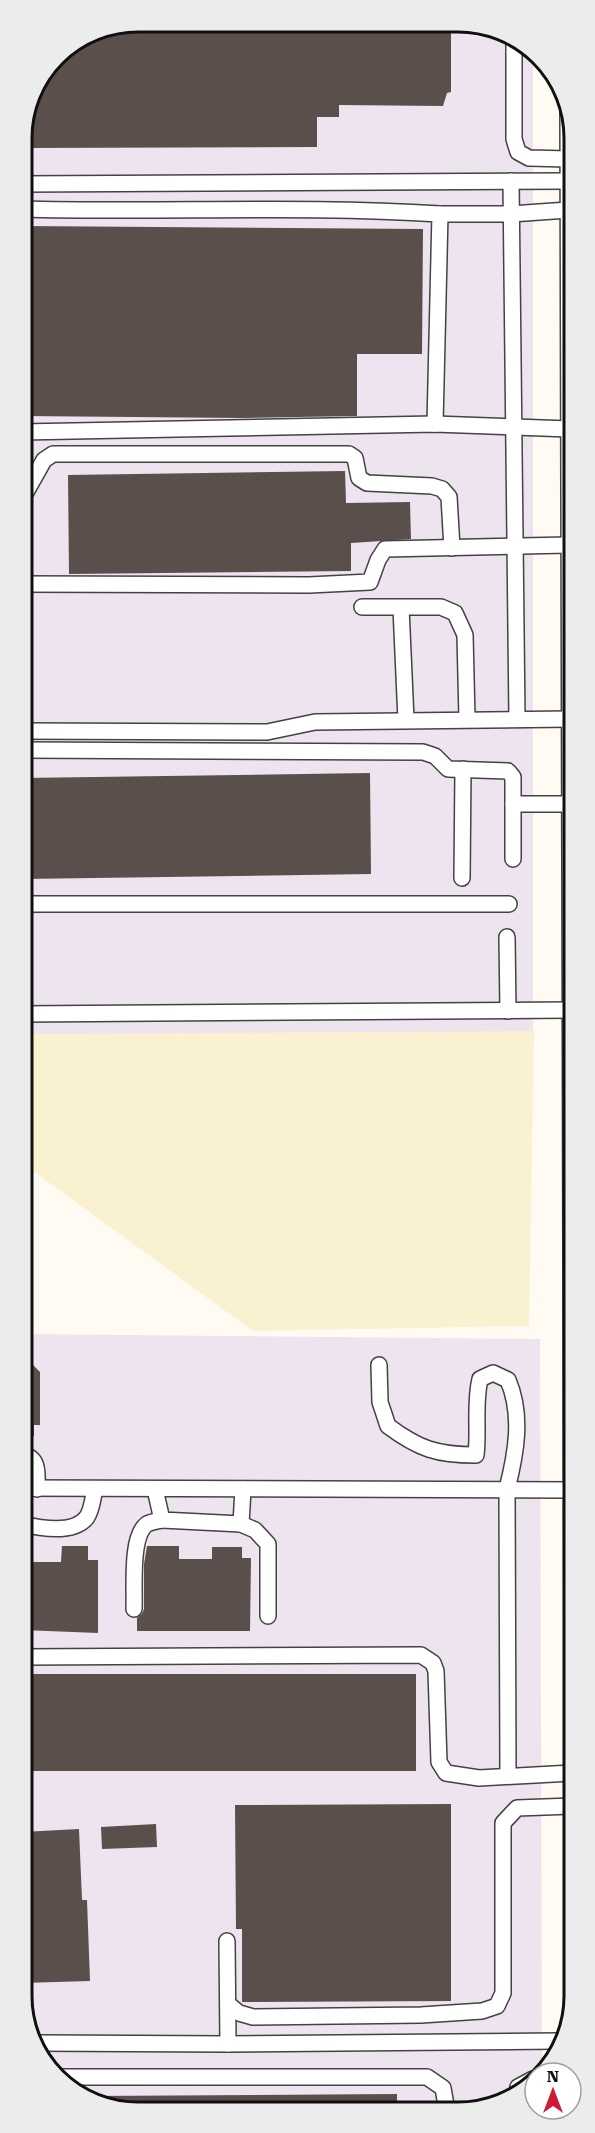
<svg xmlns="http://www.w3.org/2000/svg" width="595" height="2133" font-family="'Roboto Serif',serif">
  <rect width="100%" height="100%" fill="#fffbf3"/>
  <!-- industrial -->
  <g fill="#ede4ef">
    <polygon points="138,21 480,23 533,52 533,1046 22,1042 21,131 30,93 55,55 93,30"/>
    <polygon points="22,1334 540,1339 542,2073 535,2073 535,2078 473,2111 115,2110 50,2072 22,2011"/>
  </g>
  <!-- farmland -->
  <polygon fill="#f9f1d0" points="534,1031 529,1326 253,1331 22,1163 22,1034"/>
  <!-- building -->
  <g fill="#5a4f4b">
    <polygon points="138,21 443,23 446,33 451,33 451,92 447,93 443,106 339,105 339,117 317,117 317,147 21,148 21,131 30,93 55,55 93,30"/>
    <polygon points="21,226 423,229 422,354 357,354 357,416 244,418 22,416"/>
    <polygon points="345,471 346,503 410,502 411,539 351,543 351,571 69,574 68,475"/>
    <polygon points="370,773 371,874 22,879 22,778"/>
    <polygon points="22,1354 40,1372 40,1425 34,1425 34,1436 22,1436"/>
    <polygon points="62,1546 88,1546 88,1560 98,1560 98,1633 22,1630 22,1562 61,1562"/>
    <polygon points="147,1546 179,1546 179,1559 212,1559 212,1547 242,1547 242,1558 251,1558 250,1631 137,1631 137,1618 142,1614 144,1609 144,1564"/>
    <rect x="22" y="1674" width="394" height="97"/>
    <polygon points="451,1804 451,2001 242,2002 242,1929 236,1929 235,1805"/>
    <polygon points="156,1824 157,1847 102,1849 101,1827"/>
    <polygon points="79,1829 82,1900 87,1900 90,1981 22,1983 22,1832"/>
    <polygon points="397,2094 397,2111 115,2110 91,2096"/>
  </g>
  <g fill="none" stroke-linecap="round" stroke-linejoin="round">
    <defs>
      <g id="minor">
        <polyline points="514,42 514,139 518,152 529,158 568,159"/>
        <polyline points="568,111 573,2004"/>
        <polyline points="511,181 517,719"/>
        <polyline points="21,184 568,181"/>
        <path d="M21,209c140,4 280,-4 419,5l-5,210"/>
        <polyline points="440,214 511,214 568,210"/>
        <polyline points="21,432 435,424 569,429"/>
        <polyline points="21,495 26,492 44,460 53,454 349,454 355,458 359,478 367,483 432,486 442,489 449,497 452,548"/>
        <polyline points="21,584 309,585 370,582 378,560 385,549 569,545"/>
        <polyline points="362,607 441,607 455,613 465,635 467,719"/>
        <polyline points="401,608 406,720"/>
        <polyline points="21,731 267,732 315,722 570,719"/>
        <polyline points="22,750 423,752 435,756 448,769 508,771 513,777 513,804"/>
        <polyline points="513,859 513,804 570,804"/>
        <polyline points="462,878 463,769"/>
        <polyline points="22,904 509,904"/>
        <polyline points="507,937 508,1011"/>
        <polyline points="22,1014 570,1010"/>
        <path d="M379,1365l1,37 8,24c31,23 49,29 88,29 3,-25 -2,-51 4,-76l13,-6 15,7c15,35 8,74 -1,109l1,286"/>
        <path d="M22,1455c18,2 15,20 15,34"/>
        <polyline points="22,1488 572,1490"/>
        <polyline points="155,1489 162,1520 241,1524 243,1489"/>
        <path d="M22,1524c17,4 52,11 65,-7 5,-7 6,-20 8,-28"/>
        <polyline points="241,1524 255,1530 268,1544 268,1616"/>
        <path d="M134,1609c1,-21 -4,-73 13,-85 4,-2 10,-3 15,-4"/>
        <polyline points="22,1657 421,1655 433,1663 436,1671 439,1762 446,1773 479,1778 572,1773"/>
        <polyline points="227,1941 228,2044"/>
        <polyline points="228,2004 239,2013 253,2017 421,2015 482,2011 497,2006 503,1993 503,1823 517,1808 572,1806"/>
        <polyline points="37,2043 228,2044 558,2041"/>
        <polyline points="57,2077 427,2077 443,2088 447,2111"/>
        <polyline points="518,2087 533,2079"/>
      </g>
    </defs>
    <!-- minor casing -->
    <use href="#minor" stroke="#434343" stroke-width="18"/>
    <!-- minor -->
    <use href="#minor" stroke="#fff" stroke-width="15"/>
  </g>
  <!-- crop -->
  <path d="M0 0H595V2133H0ZM138 32H458A106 106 0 0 1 564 138V1996A106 106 0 0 1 458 2102H138A106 106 0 0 1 32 1996V138A106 106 0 0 1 138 32Z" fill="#ececec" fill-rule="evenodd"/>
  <path fill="none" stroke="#101010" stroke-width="3" d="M138 32H458A106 106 0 0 1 564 138V1996A106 106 0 0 1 458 2102H138A106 106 0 0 1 32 1996V138A106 106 0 0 1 138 32Z"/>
  <!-- north arrow -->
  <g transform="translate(553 2091)"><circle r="28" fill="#ffffff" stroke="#9f9f9f" stroke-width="1.5"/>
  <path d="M0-4.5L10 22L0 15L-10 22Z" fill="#d01936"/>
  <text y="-9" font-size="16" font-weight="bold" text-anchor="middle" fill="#101010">N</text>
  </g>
</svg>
